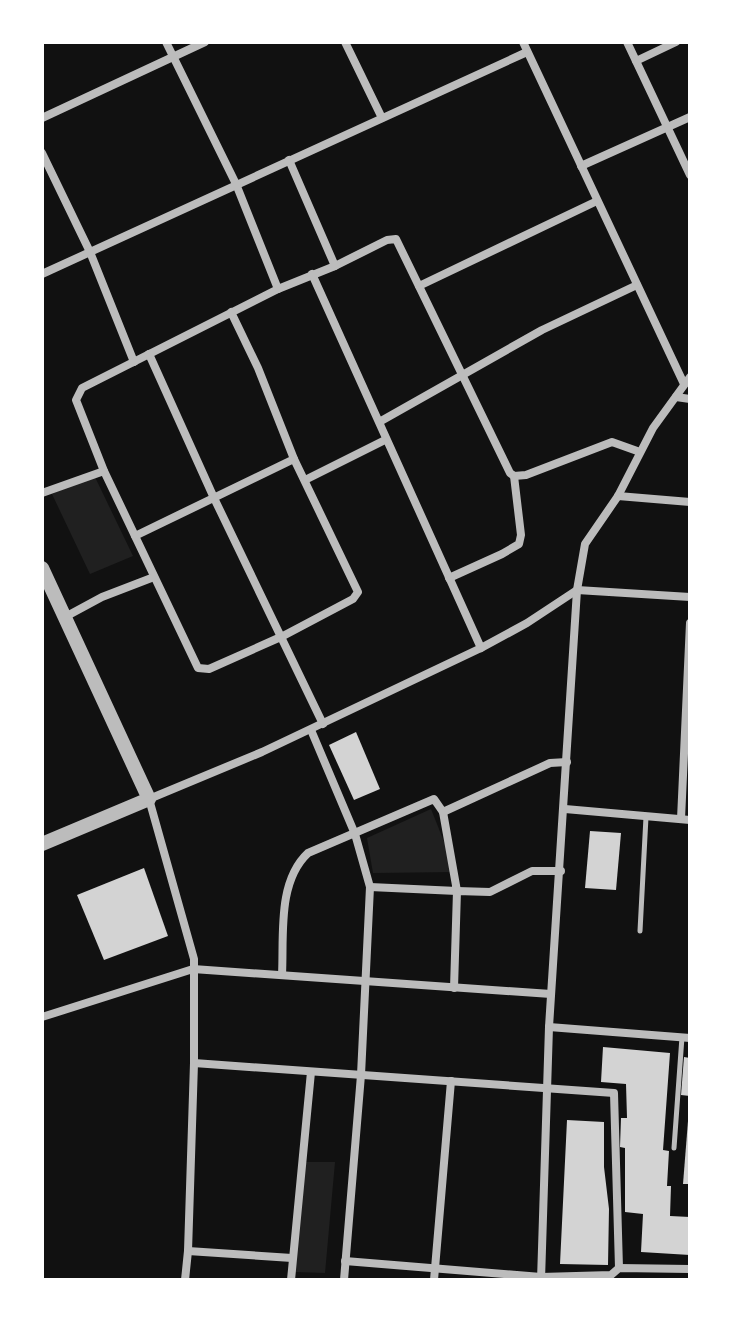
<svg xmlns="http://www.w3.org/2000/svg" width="732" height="1322" font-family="'Crimson Pro',serif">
  <rect width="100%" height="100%" fill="#111"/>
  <!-- green -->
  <g fill="#202020">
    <polygon points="93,473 133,556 90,574 52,494"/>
    <polygon points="431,809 456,872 373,873 367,838"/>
    <polygon points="301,1162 335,1162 325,1273 295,1272"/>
  </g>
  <!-- building -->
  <g fill="#d3d3d3">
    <polygon points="356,732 380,789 354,800 329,745"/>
    <polygon points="590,831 621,833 616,890 585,888"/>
    <polygon points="144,868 168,936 104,960 77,895"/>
    <polygon points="603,1047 670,1053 663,1150 669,1151 667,1186 671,1186 670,1216 690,1217 690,1255 641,1252 643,1214 625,1212 625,1148 620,1147 621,1118 627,1118 626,1084 601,1082"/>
    <polygon points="684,1057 690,1058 690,1096 681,1095"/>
    <polygon points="567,1120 604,1122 604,1167 609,1209 608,1265 560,1264"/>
    <polygon points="688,1121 690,1121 690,1184 683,1184"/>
  </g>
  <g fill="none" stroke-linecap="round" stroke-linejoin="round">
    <!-- service -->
    <g stroke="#bcbcbc" stroke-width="5">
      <polyline points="640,931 646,817"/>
      <polyline points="674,1148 682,1037"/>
    </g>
    <!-- minor -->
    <g stroke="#bcbcbc" stroke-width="8">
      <polyline points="166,42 236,184 278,289"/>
      <polyline points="345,42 382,118"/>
      <polyline points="523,42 684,384"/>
      <polyline points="627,42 690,175"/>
      <polyline points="636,61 676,42"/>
      <polyline points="42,118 205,42"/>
      <polyline points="42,153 90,252 134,362"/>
      <polyline points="289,160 335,266"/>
      <polyline points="581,166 690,117"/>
      <polyline points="42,274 527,52"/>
      <polyline points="312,274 481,648"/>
      <polyline points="419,286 597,201"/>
      <polyline points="231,312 258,368 294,459 358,592 353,599 283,636 209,669 198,668 104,471 76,400 82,388 278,289 335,266 387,240 396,239 510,473 514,476 526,475 612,442 640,452"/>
      <polyline points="149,354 214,498 323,724"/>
      <polyline points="676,397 690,399"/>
      <polyline points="381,421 542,330 637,285"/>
      <polyline points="305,480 385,440"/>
      <polyline points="42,493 104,471"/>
      <polyline points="618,496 690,502"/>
      <polyline points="135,536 294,459"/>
      <polyline points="449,578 502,554 519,544 521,535 514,476"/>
      <polyline points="65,617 102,597 154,577"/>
      <polyline points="311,730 355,834 370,887 361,1075 344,1280"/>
      <polyline points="565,809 690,820"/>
      <polyline points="681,819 690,623"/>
      <polyline points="370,887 457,891 443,812"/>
      <path d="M282,975c2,-39 -5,-93 26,-122l126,-54 9,13 107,-49 17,-1"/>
      <polyline points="454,988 457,891 490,892 532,871 561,871"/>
      <polyline points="42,1017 193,969 551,994"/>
      <polyline points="549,1027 690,1038"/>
      <polyline points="194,1063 614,1093 619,1268"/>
      <polyline points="188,1251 292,1258"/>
      <polyline points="345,1261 541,1277 611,1275 619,1268 690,1269"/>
      <polyline points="185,1280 188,1251 194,1063 194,959 149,799 262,752 481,648 527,623 577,590 690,597"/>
      <polyline points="291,1280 311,1072"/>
      <polyline points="434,1280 451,1081"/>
      <polyline points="541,1280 549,1027 577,590 585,544 618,496 653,428 690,377"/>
    </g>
    <!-- tertiary -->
    <polyline stroke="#bcbcbc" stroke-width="14" points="42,568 149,799 42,844"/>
  </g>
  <!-- border -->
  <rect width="732" height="1322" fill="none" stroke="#ffffff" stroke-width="88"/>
</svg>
